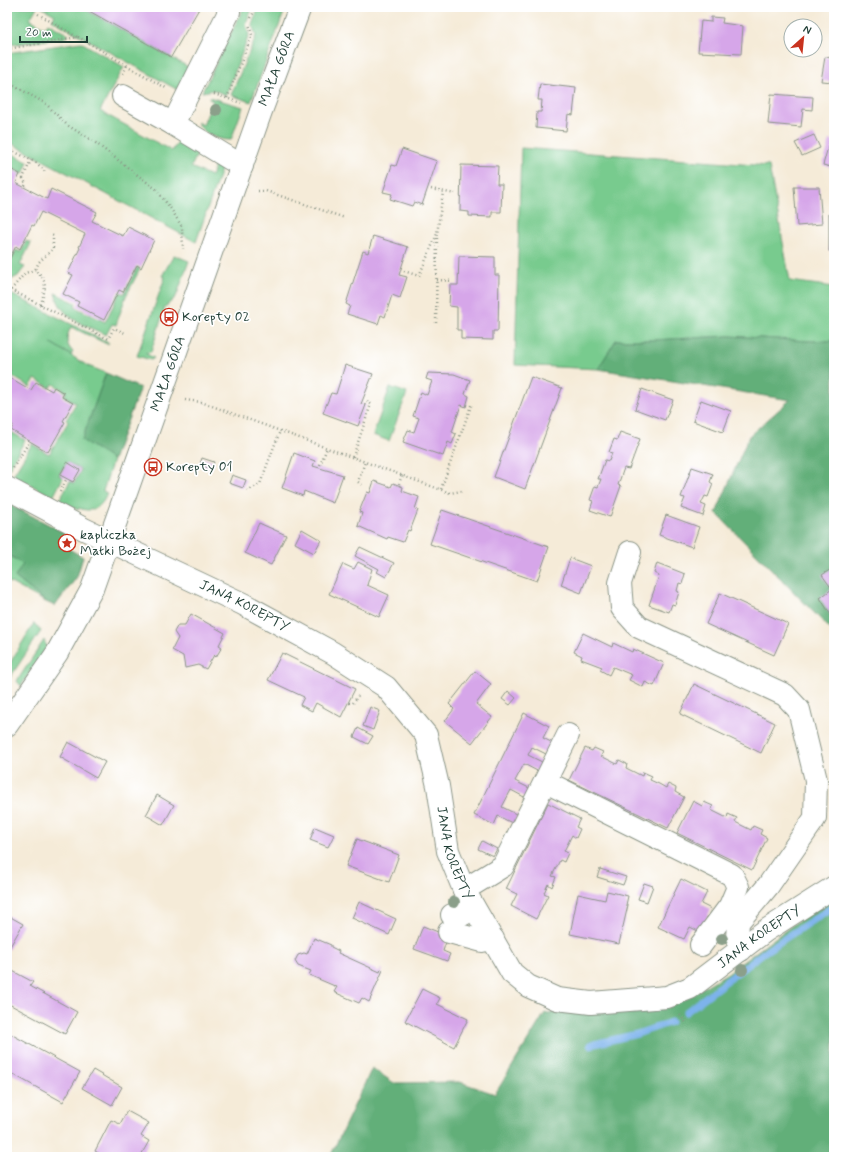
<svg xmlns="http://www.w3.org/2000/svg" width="841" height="1164" font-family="Mynerve,sans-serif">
  <rect width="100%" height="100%" fill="#fff"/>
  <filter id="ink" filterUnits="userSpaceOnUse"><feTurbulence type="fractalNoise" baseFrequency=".025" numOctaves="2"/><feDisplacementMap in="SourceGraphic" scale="8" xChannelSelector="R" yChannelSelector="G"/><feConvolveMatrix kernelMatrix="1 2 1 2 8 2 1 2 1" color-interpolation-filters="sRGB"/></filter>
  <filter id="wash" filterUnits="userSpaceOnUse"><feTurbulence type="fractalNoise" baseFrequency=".012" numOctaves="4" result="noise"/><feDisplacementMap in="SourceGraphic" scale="16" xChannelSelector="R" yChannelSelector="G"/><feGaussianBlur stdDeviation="0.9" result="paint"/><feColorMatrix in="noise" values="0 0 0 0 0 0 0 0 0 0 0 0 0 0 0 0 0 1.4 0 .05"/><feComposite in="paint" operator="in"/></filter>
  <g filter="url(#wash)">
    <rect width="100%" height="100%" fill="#f5ebd8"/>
    <!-- green -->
    <g fill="#78cb8e" stroke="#4c8461">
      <polygon points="7,7 37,7 30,19 45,28 48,23 69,35 64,38 7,45"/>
      <polygon points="41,7 81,7 190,68 178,90 52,20 55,15"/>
      <polygon points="244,7 253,7 246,24 249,35 226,95 214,90 202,92"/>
      <polygon points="259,7 286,7 251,102 231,95 256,36 252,24"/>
      <polygon points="81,42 124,67 100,111 172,151 179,140 199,151 191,167 211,176 217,160 222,167 196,242 7,141 7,53"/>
      <path d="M209,97l34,10 -12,33c-13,0 -24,-5 -33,-15v-3l5,3 10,-24 -4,-2z"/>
      <polygon points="521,148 769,166 790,281 834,287 834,341 808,341 729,336 653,340 616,340 598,369 515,365"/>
      <polygon points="7,151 28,162 23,174 7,166"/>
      <polygon points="26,241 31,243 20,265 25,267 18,276 7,282 7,268 16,250 21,252"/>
      <polygon points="174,255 189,261 176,297 165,307 151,352 145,353 154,358 151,360 137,356 165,277 162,276"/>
      <path d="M137,267l3,2 -14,27 -10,29 -4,-1 -6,11c-22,-11 -44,-15 -51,-42l21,10 -1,4 30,15 15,-30 4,2z"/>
      <path d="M7,292l102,51 -2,1 -36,-17c-5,10 -6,17 2,25l-2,3 -20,-12 37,23 18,7 -24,67 31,20 -10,31 4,2c-4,13 -14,21 -28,15l-1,2 -19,-10 11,-19 4,2 7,-13 -14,-8 -8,13 4,3 -10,19 -40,-22 19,-31 17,10 19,-32 -2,-2 10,-17 -12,-7 2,-4 -13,-8 -3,4 -15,-9 -5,8 -20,-12 3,-6 -6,-4z"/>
      <polygon points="390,387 407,393 389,441 373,435"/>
      <polygon points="11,432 25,440 7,472 7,438"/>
      <polygon points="7,554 24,564 15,577 46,602 7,581"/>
      <polygon points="34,623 41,631 7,682 7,668"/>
      <polygon points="44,640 47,647 21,686 17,681"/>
    </g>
    <!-- forest -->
    <g fill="#62af79" stroke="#407656">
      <polygon points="729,336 808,341 834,341 834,633 716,513 749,436 790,400 598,369 616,340 653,340"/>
      <polygon points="106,373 140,388 113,460 82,440"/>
      <polygon points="7,503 67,534 62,545 83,557 77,577 55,606 46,602 15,577 23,564 7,554"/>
      <polygon points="834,898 834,1157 330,1157 372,1068 394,1083 460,1082 495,1094 545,1013 649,1011 671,1006 728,973 799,920"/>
    </g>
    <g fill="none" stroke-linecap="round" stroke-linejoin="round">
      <!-- stream -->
      <g stroke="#7db3ec" stroke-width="7">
        <polyline points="686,1012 763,953 834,906"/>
        <polyline points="590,1045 637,1034 671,1022"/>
      </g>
    </g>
    <g id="blocks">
      <!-- building -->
      <g fill="#d6a6e9">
        <polygon points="82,7 200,7 171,57"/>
        <polygon points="711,17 723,18 722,23 743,26 741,54 698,52 701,21 711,22"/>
        <polygon points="825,57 834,58 834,82 821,81"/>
        <polygon points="540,84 576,88 573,115 568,114 566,131 536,128 537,112 541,112 542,100 538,100"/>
        <polygon points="771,94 813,97 812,110 803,109 801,127 768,124"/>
        <polygon points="814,135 820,148 802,156 795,143"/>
        <polygon points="830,140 834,141 834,168 823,165"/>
        <polygon points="402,149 437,161 422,205 414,202 412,206 390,199 392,194 383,192 392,165 396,166"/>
        <polygon points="461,165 498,166 497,184 502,184 501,212 492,212 492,217 469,216 469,212 460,211"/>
        <polygon points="7,167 20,174 16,183 47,199 51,189 97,212 92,221 123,236 128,227 154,240 141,268 137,265 123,292 119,290 104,320 77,306 79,302 63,294 73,275 68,273 80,248 79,247 85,234 41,212 34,226 32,225 20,249 16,246 7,264"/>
        <polygon points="794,187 819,187 822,224 797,226"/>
        <rect x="829" y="214" width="5" height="37"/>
        <polygon points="373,236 408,247 399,275 407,277 400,298 392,295 385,317 381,315 378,324 347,314 350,306 346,304 363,251 368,253"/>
        <polygon points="459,256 495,257 495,275 499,275 498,331 493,331 493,340 461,339 461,330 457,330 457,307 449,306 450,285 458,285"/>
        <polygon points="345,365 373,374 361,404 366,405 358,426 323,413 331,393 336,394"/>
        <polygon points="7,368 11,370 7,376 31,390 36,382 52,391 54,387 64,393 62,397 73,403 63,421 65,422 48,452 11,430 13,425 8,422 7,424"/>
        <polygon points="428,373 454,374 470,380 465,394 469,396 466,407 461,405 452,432 456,434 452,444 448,442 443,456 403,442 408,430 414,432 419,418 413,416 421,392 427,395 432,381 426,379"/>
        <polygon points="531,377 562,388 525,489 494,477"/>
        <polygon points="642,389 673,400 665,420 635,409"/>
        <polygon points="701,400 731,411 723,432 693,421"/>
        <polygon points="620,432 640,439 629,469 624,468 618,485 621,486 610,517 590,510 593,501 590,500 595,486 598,487 601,479 598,479 605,460 609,461 612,453 609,452 614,439 617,440"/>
        <polygon points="294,453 315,461 313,466 343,475 333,503 304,491 303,496 282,488"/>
        <polygon points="202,458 214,462 211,469 200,464"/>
        <polygon points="67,462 80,470 73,482 60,475"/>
        <polygon points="692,467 713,474 710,482 713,484 708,497 705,496 701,504 706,506 703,516 681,508 685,498 681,497"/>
        <polygon points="232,475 246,480 243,488 229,483"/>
        <polygon points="374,481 391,487 393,483 403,487 402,491 419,497 415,509 418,510 410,531 408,530 403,542 388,537 387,539 358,526 362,513 359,512 367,492 370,493"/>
        <polygon points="442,510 549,547 537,581 430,544"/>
        <polygon points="666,515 699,527 692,547 659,535"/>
        <polygon points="259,523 286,535 271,565 245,553"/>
        <polygon points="302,529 321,540 314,553 295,543"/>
        <polygon points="360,547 394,563 386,577 377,572 379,569 355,556"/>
        <polygon points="570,558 591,566 581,593 561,585"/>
        <polygon points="358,562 372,569 367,585 389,595 379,617 329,594 343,564 354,569"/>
        <polygon points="657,563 685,574 682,584 679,583 677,591 679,592 675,605 672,604 669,612 649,605 659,576 654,573"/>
        <polygon points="834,567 834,620 820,598 832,589 822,575"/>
        <polygon points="720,593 788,624 774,655 706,624"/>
        <polygon points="191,614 225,633 219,645 222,647 216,657 214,655 206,669 198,665 185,668 183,656 172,650 178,638 174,632 178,625 185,625"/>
        <polygon points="583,633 612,647 613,643 632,652 633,649 664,663 654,686 645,682 643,687 629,680 632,675 613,667 609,675 600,670 602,667 581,659 582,656 574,652"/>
        <polygon points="282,653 355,689 341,717 316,703 312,711 300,705 304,697 268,680"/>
        <polygon points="475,671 491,684 476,704 492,717 472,743 445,721 454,709 449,704"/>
        <polygon points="694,684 775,723 761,753 680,714"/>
        <polygon points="508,691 516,698 510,705 502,699"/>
        <polygon points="370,707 380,711 373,730 363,726"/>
        <polygon points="524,713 549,726 543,738 553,743 548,755 532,747 528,755 544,763 539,772 524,764 515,781 531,789 526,798 511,790 502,807 518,815 514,824 498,816 494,825 474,815"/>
        <polygon points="358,728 373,736 368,744 354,737"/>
        <polygon points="68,742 105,762 96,778 60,757"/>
        <polygon points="585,748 592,751 594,748 603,752 601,756 617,764 619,760 627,764 626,768 642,776 643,772 652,776 650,780 659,784 666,788 668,784 676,788 675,792 684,797 668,828 569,780"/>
        <polygon points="157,795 174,805 163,825 146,815"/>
        <polygon points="693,801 702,806 704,802 713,806 711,810 727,818 728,814 737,818 735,822 751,830 753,826 762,830 760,834 767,838 752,870 677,833"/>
        <polygon points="548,803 580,819 576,827 580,829 576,838 572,835 564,851 568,853 564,862 560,860 552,876 556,877 552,887 548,884 544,893 548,895 536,919 511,906 517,894 506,889"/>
        <polygon points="315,827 334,835 328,847 310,840"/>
        <polygon points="357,839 399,855 389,882 346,866"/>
        <polygon points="482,841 497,849 493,856 478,849"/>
        <polygon points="600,869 626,877 623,885 597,877"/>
        <polygon points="681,879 707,892 701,904 711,909 700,932 690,927 684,939 658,927"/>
        <polygon points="644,883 653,886 647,902 638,899"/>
        <polygon points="607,891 628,896 626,905 628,905 619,944 570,934 578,894 605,900"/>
        <polygon points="359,902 396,919 389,935 352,918"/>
        <polygon points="7,915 23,924 8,950 7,949"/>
        <polygon points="423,926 448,936 443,951 450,954 447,961 414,949"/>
        <polygon points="314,938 331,945 331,947 339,951 338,953 380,972 381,969 383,970 369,1002 362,998 359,1003 334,992 337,987 309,975 311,971 298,966 295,961 298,955 304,953 307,954"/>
        <polygon points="7,968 33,982 30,986 77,1012 65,1034 7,1003"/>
        <polygon points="422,989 440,998 437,1004 468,1019 454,1047 405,1021"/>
        <polygon points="7,1032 80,1072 63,1102 7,1071"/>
        <polygon points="93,1070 122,1087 112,1105 82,1088"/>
        <polygon points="127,1111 149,1123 141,1136 149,1141 140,1157 105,1157 95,1151 111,1120 120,1124"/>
      </g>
    </g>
  </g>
  <g filter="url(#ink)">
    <use href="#blocks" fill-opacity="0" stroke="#8a9486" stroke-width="1"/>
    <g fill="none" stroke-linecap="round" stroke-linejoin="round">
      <defs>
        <g id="minor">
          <polyline points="228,7 229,12 173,124 242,166"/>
          <polyline points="123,96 173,124"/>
          <path id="s1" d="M7,488l77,41 159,75 90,49 53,34 40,48 12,51 10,65 16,39 48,83 16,13 29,13 34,4 76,-6 23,-9 75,-57 69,-44"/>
          <polyline points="630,552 620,583 622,608 639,627 785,695 799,710 816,780 815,818 768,886 738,922 737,939 741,950"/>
          <path id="s2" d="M7,725l50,-72 35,-64 169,-478 39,-104"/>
          <polyline points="546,782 732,875 738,887 730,906 701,945"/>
          <polyline points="464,890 503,866 568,735"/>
          <polyline points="452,915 462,915 474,908"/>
          <polyline points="449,932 482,941 493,939"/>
        </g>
      </defs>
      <!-- minor casing -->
      <use href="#minor" stroke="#8a9486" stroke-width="24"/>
      <!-- path -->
      <g stroke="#8a9486" stroke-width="2.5" stroke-dasharray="1 3" stroke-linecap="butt">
        <polyline points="38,14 77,37"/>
        <polyline points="251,18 256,7"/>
        <polyline points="7,49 78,37 166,88"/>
        <polyline points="123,74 127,65"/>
        <polyline points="7,82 45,103 67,125 93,141 156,189 171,209 182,227 183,249"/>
        <polyline points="214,94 241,103"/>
        <polyline points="227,98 252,35 249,24"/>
        <polyline points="7,148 37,163 46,173"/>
        <polyline points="25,186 26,184 23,178 31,160"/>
        <polyline points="431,189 455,194"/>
        <polyline points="258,191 266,191 345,218"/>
        <polyline points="404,271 419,276 437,234 443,192"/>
        <polyline points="437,280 452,281"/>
        <polyline points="7,288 108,339 114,328 125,333"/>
        <polyline points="11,290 25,273 35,270"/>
        <path d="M41,305c3,-15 9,-24 -6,-35l4,-8 14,-13v-13l-3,-2"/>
        <polyline points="436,323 437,236"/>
        <polyline points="185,400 201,402 450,493 462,491"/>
        <polyline points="353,457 371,404 366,400"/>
        <polyline points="320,465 327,448"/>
        <polyline points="13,468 29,442"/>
        <polyline points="399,484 402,475"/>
        <polyline points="362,485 358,482 365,462"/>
        <polyline points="441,489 472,403"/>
        <polyline points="247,491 260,484 280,431"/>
        <polyline points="60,492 66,480"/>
        <polyline points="349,703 353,703 358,696"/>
        <polyline points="680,1015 687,1024"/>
      </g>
      <!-- minor -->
      <use href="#minor" stroke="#fff" stroke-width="22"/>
    </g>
    <!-- trees -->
    <g fill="#8b9f8a">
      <circle cx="216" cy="110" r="6"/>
      <circle cx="454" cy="902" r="6"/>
      <circle cx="722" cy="939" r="6"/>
      <circle cx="742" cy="970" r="6"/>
    </g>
  </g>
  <!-- icons -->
  <defs>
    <symbol id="bus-ring" viewBox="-11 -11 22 22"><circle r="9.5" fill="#fff" stroke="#c8321e" stroke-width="1.5"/><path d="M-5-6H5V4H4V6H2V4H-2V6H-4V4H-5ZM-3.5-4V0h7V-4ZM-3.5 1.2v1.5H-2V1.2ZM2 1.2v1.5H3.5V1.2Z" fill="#c8321e"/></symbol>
    <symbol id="sight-ring" viewBox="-11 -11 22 22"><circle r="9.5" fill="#fff" stroke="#c8321e" stroke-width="1.5"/><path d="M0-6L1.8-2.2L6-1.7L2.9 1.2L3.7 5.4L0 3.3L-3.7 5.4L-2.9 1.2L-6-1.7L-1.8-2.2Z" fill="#c8321e"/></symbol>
  </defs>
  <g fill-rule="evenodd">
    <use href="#bus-ring" x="159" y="307" width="20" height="20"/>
    <use href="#bus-ring" x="143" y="457" width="20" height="20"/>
    <use href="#sight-ring" x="57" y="533" width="20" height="20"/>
  </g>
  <g text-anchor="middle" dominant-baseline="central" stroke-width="3.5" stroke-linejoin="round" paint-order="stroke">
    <!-- street labels -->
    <g font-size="14" fill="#1f3d34" stroke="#fff">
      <text stroke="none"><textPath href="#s2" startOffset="713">MAŁA GÓRA</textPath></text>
      <text stroke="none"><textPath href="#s2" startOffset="389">MAŁA GÓRA</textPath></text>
      <text stroke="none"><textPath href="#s1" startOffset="265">JANA KOREPTY</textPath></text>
      <text stroke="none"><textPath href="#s1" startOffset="613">JANA KOREPTY</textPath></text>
      <text stroke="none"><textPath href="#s1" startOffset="1021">JANA KOREPTY</textPath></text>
    </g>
    <!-- poi labels -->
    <g font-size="14" fill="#1f3d34" stroke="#fff" text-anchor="start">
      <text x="182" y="317">Korepty 02</text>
      <text x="166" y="467">Korepty 01</text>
      <text x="80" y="535">kapliczka<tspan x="80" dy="16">Matki Bożej</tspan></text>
    </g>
  </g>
  <!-- margin -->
  <rect width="841" height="1164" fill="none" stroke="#fff" stroke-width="24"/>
  <!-- north arrow -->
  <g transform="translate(803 38) rotate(27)"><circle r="19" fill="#ffffff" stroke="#a5b1ae"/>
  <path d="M0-3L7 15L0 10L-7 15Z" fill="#c8321e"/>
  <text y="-6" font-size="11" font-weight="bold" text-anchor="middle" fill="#1f3d34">N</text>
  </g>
  <!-- scale -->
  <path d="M20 36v6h67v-6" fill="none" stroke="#1f3d34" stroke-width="2"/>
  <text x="26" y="36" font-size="12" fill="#1f3d34" stroke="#ffffff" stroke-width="3" paint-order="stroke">20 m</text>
</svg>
